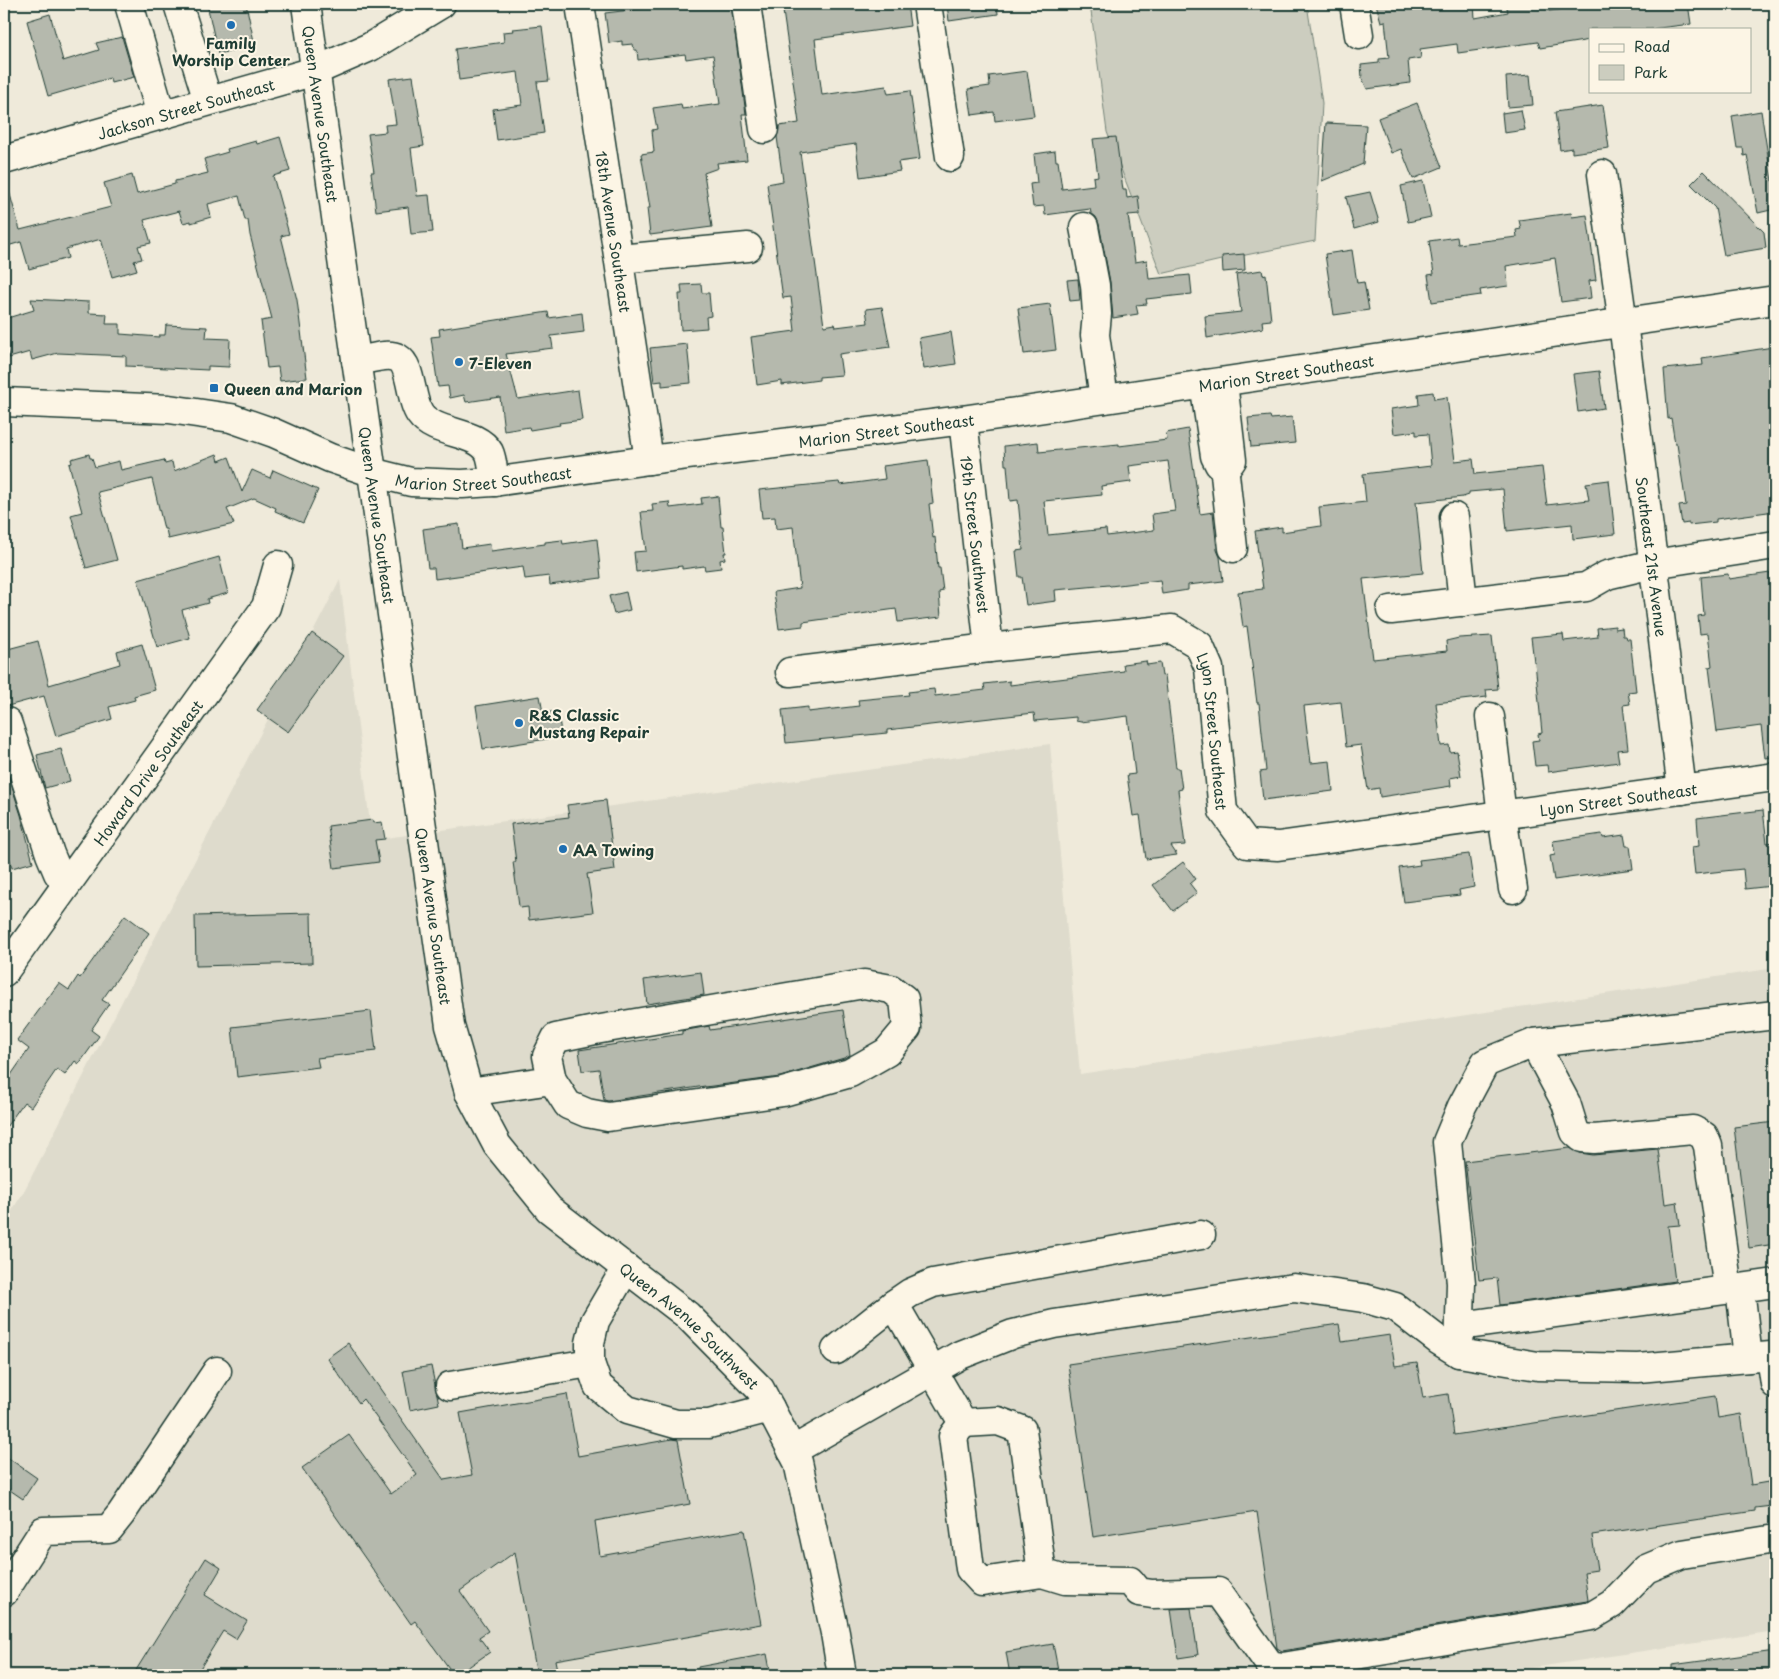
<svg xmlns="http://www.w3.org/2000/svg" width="1779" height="1679" font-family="'Playpen Sans',sans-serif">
  <rect width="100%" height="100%" fill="#efeada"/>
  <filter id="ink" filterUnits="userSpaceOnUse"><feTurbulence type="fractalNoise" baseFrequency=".02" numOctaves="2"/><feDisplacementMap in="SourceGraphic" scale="10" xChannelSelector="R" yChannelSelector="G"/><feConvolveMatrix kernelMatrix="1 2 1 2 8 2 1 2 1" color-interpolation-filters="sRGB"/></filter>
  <g filter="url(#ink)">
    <!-- built -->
    <polygon fill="#dedbcc" points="340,580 372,840 1050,744 1080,1074 1775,968 1775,1631 1485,1675 4,1675 4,1223 23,1193"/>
    <!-- green -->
    <polygon fill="#cccdbf" stroke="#76857a" points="1090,4 1307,4 1322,103 1315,241 1221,260 1161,274 1107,132"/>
    <!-- building -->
    <g fill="#b5b9ad" stroke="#1f3d34" fill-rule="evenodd">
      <polygon points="207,4 246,4 255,46 218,54"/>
      <polygon points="656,4 673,4 673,6 690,4 731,4 746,114 742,114 747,160 717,163 718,168 704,173 712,227 650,235 647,208 650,208 641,154 654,152 652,130 657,129 653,108 681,104 682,109 720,104 713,55 686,59 685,54 638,60 637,50 634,50 633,44 622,45 622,41 609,43 605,13 656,7"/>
      <polygon points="782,4 907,4 910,26 815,39 822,95 886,86 888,94 910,91 920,159 898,162 900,171 860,177 856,144 800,152 824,326 835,324 836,327 868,323 866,309 882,307 890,347 839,354 842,375 819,377 819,380 782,385 782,381 757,385 751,337 795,331 791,297 783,298 767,184 783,181 777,137 779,126 799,123"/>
      <polygon points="947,4 997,4 998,14 949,21"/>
      <polygon points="1376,4 1474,4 1475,18 1508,12 1506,4 1541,4 1542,7 1548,6 1549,11 1590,6 1590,4 1614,4 1615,9 1656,4 1688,4 1691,24 1651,29 1590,29 1590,40 1540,48 1538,42 1458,53 1457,44 1420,49 1421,58 1408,60 1410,83 1367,89 1362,78 1361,65 1379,63 1379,59 1389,58 1385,21 1381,22"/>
      <polygon points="50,14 63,61 99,50 96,43 122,37 134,77 111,83 110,78 48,96 27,21"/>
      <polygon points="542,26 549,81 537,82 544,133 497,140 493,109 522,105 518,72 459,80 455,49 504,42 503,32 514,31 513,29"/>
      <polygon points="1027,71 1034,116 995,121 994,112 972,115 968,89 990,86 989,76"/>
      <polygon points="1530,75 1533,105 1508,107 1506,77"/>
      <polygon points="413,76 424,146 411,148 417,196 429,195 433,232 411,234 408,207 376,211 371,172 374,172 368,134 386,132 385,125 396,124 389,79"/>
      <polygon points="1417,103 1442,167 1413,179 1401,149 1391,153 1378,118"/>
      <polygon points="1603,105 1609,148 1572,153 1572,148 1560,150 1555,112"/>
      <polygon points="1521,110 1525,130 1504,133 1502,113"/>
      <polygon points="1761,111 1772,181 1775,180 1775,209 1758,213 1747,155 1744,156 1743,148 1737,148 1732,116"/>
      <polygon points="1326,123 1366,125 1363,164 1322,181"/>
      <polygon points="280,137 290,171 273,176 289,234 281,236 297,300 307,378 280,381 278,367 267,368 261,321 272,319 250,235 248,220 245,220 239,196 208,204 211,217 191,223 191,221 183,223 179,211 144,220 151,243 138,246 142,259 134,261 137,270 112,277 101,239 66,249 68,258 29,269 21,242 4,247 4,192 9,191 20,230 111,207 104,183 132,175 137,194 175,184 175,181 208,173 204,159 228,152 227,149 256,141 257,144"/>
      <polygon points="1116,137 1123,190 1126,190 1127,198 1138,196 1140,214 1128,215 1135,262 1147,260 1149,279 1190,275 1192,294 1146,299 1147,304 1136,305 1138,314 1113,318 1110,282 1099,224 1096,217 1091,213 1090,209 1045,215 1044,206 1033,207 1030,184 1037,183 1034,154 1055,151 1056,161 1058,161 1062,189 1094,185 1093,177 1098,176 1093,139"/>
      <polygon points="1704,171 1764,232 1766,248 1724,255 1715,208 1691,184"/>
      <polygon points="1423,181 1431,217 1408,222 1401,186"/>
      <polygon points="1370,192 1379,222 1354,229 1346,197"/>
      <polygon points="1571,213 1572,217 1587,215 1596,280 1589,281 1591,298 1561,302 1555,258 1506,266 1508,286 1480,290 1481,295 1432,302 1428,275 1434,274 1429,241 1457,237 1458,244 1517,237 1516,230 1521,229 1519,220"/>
      <polygon points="1352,250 1357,283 1364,282 1369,310 1334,315 1325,254"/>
      <polygon points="1244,254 1245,270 1223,272 1222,256"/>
      <polygon points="1262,270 1263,275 1266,274 1271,320 1262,321 1263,328 1207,338 1205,316 1241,312 1236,274"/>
      <polygon points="1078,279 1080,300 1070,301 1067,280"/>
      <polygon points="701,284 702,293 709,293 711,316 706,317 707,328 681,330 679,294 682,294 681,285"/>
      <polygon points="31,299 89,302 89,313 107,314 106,324 120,324 120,334 159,337 159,335 165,335 166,325 207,327 206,338 230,339 229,367 208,366 208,370 126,366 126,356 58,353 32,360 30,352 9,358 4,339 4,319 34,310"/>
      <polygon points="1050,304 1056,350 1024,354 1018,308"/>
      <polygon points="548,312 549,318 582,313 584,332 551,336 553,348 506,354 518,399 578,390 582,420 559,423 560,425 530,430 529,427 504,431 500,397 466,402 464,395 450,398 448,386 438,387 431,337 440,336 439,329"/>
      <polygon points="951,332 956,364 924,369 919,338"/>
      <polygon points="687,344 691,383 662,386 662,381 654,382 650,348"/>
      <polygon points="1773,347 1775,359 1775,511 1716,519 1716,522 1689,525 1689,523 1682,524 1679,506 1686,505 1677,444 1675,444 1671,418 1668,419 1664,369 1703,365 1702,358"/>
      <polygon points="1599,371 1604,408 1578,412 1573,374"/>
      <polygon points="1433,392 1434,399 1447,397 1455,461 1473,459 1475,474 1542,467 1547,505 1589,500 1586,483 1609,480 1615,534 1573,539 1572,524 1507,531 1503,489 1469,492 1469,495 1463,497 1416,502 1423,573 1363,579 1373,659 1447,651 1446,641 1459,638 1492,636 1498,689 1486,690 1487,697 1436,703 1441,746 1449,745 1450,752 1457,751 1461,776 1450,778 1451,786 1380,797 1379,788 1368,790 1361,745 1346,747 1341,702 1304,706 1311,763 1330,761 1333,791 1263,800 1260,772 1266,771 1259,703 1257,703 1247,626 1243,627 1238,592 1263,589 1255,531 1282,527 1282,532 1321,526 1319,507 1366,502 1363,474 1431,466 1428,434 1416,435 1416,431 1394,434 1391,409 1419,405 1418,394"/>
      <polygon points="1270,416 1271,419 1292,417 1295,443 1251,447 1248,418"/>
      <path d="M1188,429l12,85 13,-2 4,38 3,7 3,24 -35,4v5l-26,4 -2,-14 -50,6 -1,-1 -54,5 1,11 -30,4 -4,-28h-3l-3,-26 7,-1 -5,-50 -8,1 -3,-36h-2l-1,-19 34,-4 1,10 80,-8v2l48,-6 -1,-7zM1168,461l7,50 -23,3 2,16 -47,6 -1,-7 -58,6 -4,-34 58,-6 -1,-9 30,-4 -2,-16z"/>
      <polygon points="89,454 90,458 92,458 95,467 119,461 121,470 164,460 165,464 172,462 174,471 217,454 219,461 229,457 242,492 252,470 270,478 273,470 318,490 303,523 275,511 276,508 254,498 227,509 234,524 168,539 166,529 164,529 152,479 98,492 117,560 86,568 71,515 82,512 69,464 72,463 71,459"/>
      <polygon points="928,460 933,503 929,504 933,538 935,537 938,568 940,568 943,591 939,592 941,617 898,622 896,609 803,622 803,626 779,629 774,592 800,588 793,527 776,529 775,517 762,518 759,490 839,482 840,485 885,479 883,466"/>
      <polygon points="718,496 721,527 723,527 726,553 724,553 725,559 720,560 721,568 705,570 704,566 682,569 682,566 636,572 634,552 646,551 641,512 653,511 652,504 669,502 670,508 702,504 701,498"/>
      <polygon points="459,524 462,548 490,544 491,551 545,544 545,542 562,540 563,544 597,539 601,578 550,585 549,576 525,579 523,567 435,579 434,568 428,568 423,529"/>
      <polygon points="219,557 228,593 207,599 208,603 182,610 190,638 157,647 138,580"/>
      <polygon points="1770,573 1775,613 1775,757 1765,758 1761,726 1717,732 1709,667 1712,666 1708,633 1700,634 1698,616 1704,615 1701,577 1728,574 1729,579"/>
      <polygon points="626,592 630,610 614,614 609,596"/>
      <polygon points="1615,626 1615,629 1622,628 1623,636 1626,636 1627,639 1630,639 1636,691 1628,692 1630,704 1623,705 1628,749 1617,750 1619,762 1548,772 1547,765 1535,766 1532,741 1539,740 1538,734 1542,733 1535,662 1534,662 1531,637 1563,634 1564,641 1598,637 1597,628"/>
      <polygon points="312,633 343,656 288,732 257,710"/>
      <polygon points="38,641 49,685 120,664 117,651 142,644 155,690 134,696 135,700 109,707 112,719 56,736 44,696 4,707 4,650"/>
      <polygon points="1146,661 1147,665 1160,663 1162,676 1165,675 1176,768 1179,768 1182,789 1178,790 1185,845 1171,846 1177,855 1146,859 1140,815 1133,816 1127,775 1135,774 1128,716 1081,722 1076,721 1076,717 1035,721 1034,713 887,730 887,733 786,743 782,710 808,707 808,712 859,706 858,700 909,695 908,692 934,689 935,696 985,690 984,684 1010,681 1010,685 1124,671 1123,664"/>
      <polygon points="540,696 543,713 558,711 561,733 546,736 547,739 483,749 476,706"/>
      <polygon points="61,749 70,781 45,788 37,755"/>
      <polygon points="4,772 7,772 21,815 33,862 12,868 4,837"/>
      <polygon points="606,800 615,870 587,874 593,912 529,920 528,907 520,908 519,906 513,862 516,862 511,824 569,817 567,805"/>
      <polygon points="1763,810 1767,843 1775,842 1775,863 1769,863 1772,886 1745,889 1743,869 1695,874 1692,847 1699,846 1697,818"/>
      <polygon points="372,820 373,823 382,822 385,839 375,840 379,862 334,868 328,826"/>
      <polygon points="1602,834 1603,838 1624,835 1626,846 1630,846 1633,869 1554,880 1550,856 1555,855 1553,841"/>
      <polygon points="1469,854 1474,887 1459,890 1460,895 1404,902 1399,868 1420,865 1419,860"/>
      <polygon points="1183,862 1196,879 1190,884 1197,893 1173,911 1153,885"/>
      <polygon points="311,913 312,963 196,966 195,916"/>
      <polygon points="125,915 149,933 102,1000 109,1004 91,1030 99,1036 79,1064 75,1061 65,1075 57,1069 31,1107 24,1102 4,1130 4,1085 29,1049 17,1040 59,983 69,990 78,976 80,978"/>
      <polygon points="701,972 704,995 647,1004 644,980"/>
      <polygon points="843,1010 850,1055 844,1058 780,1077 705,1087 705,1086 608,1101 604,1100 599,1069 582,1071 579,1050 682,1034 682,1031 709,1026 710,1030"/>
      <polygon points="371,1011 376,1051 317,1058 319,1067 237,1077 232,1027"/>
      <polygon points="1775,1122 1775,1244 1749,1248 1734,1127"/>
      <polygon points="1570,1148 1580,1153 1593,1155 1658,1149 1665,1204 1677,1202 1680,1225 1668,1226 1675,1281 1500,1305 1497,1278 1479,1280 1465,1161"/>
      <polygon points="1339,1324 1342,1342 1390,1335 1395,1366 1417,1363 1423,1398 1448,1394 1454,1435 1715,1396 1718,1418 1741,1414 1751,1485 1768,1482 1772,1506 1755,1508 1755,1511 1592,1535 1597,1570 1584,1572 1588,1600 1587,1601 1282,1651 1277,1648 1257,1512 1093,1537 1068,1364"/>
      <polygon points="348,1343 444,1480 472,1475 460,1413 567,1394 578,1456 672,1439 678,1440 690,1504 595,1521 600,1556 744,1530 761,1624 555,1660 558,1675 537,1675 515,1552 460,1591 488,1631 479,1637 490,1652 457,1675 454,1675 415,1621 411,1624 302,1468 349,1435 391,1494 417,1475 363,1399 359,1403 327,1358"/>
      <polygon points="431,1366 439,1404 410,1410 403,1371"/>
      <polygon points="4,1455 37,1478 23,1499 4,1486"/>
      <polygon points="206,1558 221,1568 205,1595 247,1621 236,1639 223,1631 196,1675 133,1675"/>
      <polygon points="1191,1608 1198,1655 1178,1658 1171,1609"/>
      <polygon points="1053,1644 1059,1675 1010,1675 1006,1652"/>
      <polygon points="1775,1651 1775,1675 1672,1675 1672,1665"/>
      <polygon points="767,1654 771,1675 699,1675 698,1667"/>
    </g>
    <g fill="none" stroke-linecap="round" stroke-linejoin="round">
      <defs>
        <g id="minor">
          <polyline points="129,4 161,115"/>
          <polyline points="178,4 208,101"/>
          <path id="s1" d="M580,4l69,456"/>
          <polyline points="746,4 764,129"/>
          <polyline points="927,4 950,157"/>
          <polyline points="1354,4 1359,35"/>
          <path id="s2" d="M4,160l311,-89 55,-24 71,-43"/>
          <path id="s3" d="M1602,174l21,149 59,467"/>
          <polyline points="1084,227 1095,285 1097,314 1095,335 1104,399"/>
          <polyline points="619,259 748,247"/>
          <path d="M356,361c12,-1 31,-9 42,-3 14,8 12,42 22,56 15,21 56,16 69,38 4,8 4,21 6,30"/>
          <polyline points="1204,384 1215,456 1219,464 1224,465 1230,463 1232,460 1223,382"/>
          <path id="s4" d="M4,402l165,7 62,9 43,15 56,25 41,14 40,10 51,2 31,-2 156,-22 314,-40 812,-120"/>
          <path id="s5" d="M963,420l26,228"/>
          <polyline points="1224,465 1233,548"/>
          <polyline points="1454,517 1463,602"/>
          <polyline points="1391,610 1586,587 1607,575 1653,564 1775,545"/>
          <path id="s6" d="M790,672l199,-24 183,-19 27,16 10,23 14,143 24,33 31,2 497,-69"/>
          <polyline points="1490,717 1502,815 1513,889"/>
          <polyline points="7,722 50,854 58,873 66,885"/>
          <path id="s7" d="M4,972l262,-365 12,-42"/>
          <polyline points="1534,1043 1566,1103 1575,1132 1582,1138 1594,1139 1693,1130 1704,1136 1708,1146 1728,1289"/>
          <polyline points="469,1092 552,1080 568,1105 587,1113 608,1117 783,1092 850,1073 887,1052 907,1028 904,999 891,989 864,984 595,1030 556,1038 547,1056 552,1080"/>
          <polyline points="1201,1235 933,1283 910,1293 894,1304 963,1423 953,1436 970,1569 982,1582 1042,1573 1065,1580 1130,1581 1139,1592 1152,1594 1218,1592 1270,1665 1283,1667 1592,1616 1612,1604 1646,1569 1682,1554 1775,1539"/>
          <polyline points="626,1268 595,1321 590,1343 590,1363 598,1386 627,1410 676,1424 709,1424 770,1408"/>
          <polyline points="1460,1326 1740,1288"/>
          <polyline points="836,1350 894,1304"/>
          <polyline points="1459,1353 1461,1283 1447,1142 1462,1106 1485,1063 1534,1043 1775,1015"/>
          <polyline points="1748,1358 1740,1288 1775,1283"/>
          <polyline points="450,1386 590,1363"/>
          <polyline points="963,1423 998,1421 1022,1430 1042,1573"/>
          <polyline points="792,1451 960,1355 1013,1334 1054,1324 1294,1288 1363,1298 1395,1307 1438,1340 1459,1353 1538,1366 1638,1368 1771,1356 1775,1384"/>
          <polyline points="4,1592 43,1531 109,1529 121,1514 217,1371"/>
        </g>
        <g id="major">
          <path id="s8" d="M306,4l144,1022 19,66 28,53 52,64 138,106 73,74 38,73 37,171 7,42"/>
        </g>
      </defs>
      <!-- minor casing -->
      <use href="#minor" stroke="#1f3d34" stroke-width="31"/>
      <!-- major casing -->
      <use href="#major" stroke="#1f3d34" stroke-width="31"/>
      <!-- minor -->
      <use href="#minor" stroke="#fcf5e5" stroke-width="28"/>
      <!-- major -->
      <use href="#major" stroke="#fcf5e5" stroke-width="28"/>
    </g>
  </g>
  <!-- markers -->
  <g fill="#1f6fb2" stroke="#fcf5e5" stroke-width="2">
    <circle cx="231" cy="25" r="5"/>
    <circle cx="459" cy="362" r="5"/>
    <rect x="209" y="383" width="10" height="10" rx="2.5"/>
    <circle cx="519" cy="723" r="5"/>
    <circle cx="563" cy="849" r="5"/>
  </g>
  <g text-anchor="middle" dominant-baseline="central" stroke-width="4" stroke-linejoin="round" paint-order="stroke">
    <!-- poi labels -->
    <g font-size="15" font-weight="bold" fill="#1f3d34" stroke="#fcf5e5" text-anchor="start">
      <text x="231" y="42" text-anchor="middle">Family<tspan x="231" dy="17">Worship Center</tspan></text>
      <text x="469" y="362">7-Eleven</text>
      <text x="224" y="388">Queen and Marion</text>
      <text x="529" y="714">R&amp;S Classic<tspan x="529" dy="17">Mustang Repair</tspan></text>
      <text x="573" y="849">AA Towing</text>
    </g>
    <!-- street labels -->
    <g font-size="15" fill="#1f3d34" stroke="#fcf5e5">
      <text stroke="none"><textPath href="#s2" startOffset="189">Jackson Street Southeast</textPath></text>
      <text stroke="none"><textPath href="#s8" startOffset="111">Queen Avenue Southeast</textPath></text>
      <text stroke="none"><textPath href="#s1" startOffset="230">18th Avenue Southeast</textPath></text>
      <text stroke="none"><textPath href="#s4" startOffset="1302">Marion Street Southeast</textPath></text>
      <text stroke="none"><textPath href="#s4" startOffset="898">Marion Street Southeast</textPath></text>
      <text stroke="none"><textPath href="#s4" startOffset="492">Marion Street Southeast</textPath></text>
      <text stroke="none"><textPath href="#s8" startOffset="516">Queen Avenue Southeast</textPath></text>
      <text stroke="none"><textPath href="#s5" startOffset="115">19th Street Southwest</textPath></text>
      <text stroke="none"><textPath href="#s3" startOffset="386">Southeast 21st Avenue</textPath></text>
      <text stroke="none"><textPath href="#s6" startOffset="504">Lyon Street Southeast</textPath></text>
      <text stroke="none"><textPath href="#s7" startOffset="246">Howard Drive Southeast</textPath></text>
      <text stroke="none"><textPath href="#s6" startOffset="1000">Lyon Street Southeast</textPath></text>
      <text stroke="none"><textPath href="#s8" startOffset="921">Queen Avenue Southeast</textPath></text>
      <text stroke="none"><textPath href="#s8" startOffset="1426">Queen Avenue Southwest</textPath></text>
    </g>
  </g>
  <!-- margin -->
  <rect width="1779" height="1679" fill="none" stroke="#fcf5e5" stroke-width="20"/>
  <rect x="10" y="10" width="1759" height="1659" fill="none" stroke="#1f3d34" stroke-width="2" filter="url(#ink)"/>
  <!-- legend -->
  <rect x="1589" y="28" width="162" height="65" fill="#fcf5e5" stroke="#a4ab9e"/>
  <rect x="1599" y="44" width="25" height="8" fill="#fcf5e5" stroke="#a4ab9e"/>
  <text x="1634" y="52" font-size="15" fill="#1f3d34">Road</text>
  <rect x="1599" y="65" width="25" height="15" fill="#cccdbf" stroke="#a4ab9e"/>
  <text x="1634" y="78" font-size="15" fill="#1f3d34">Park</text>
</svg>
